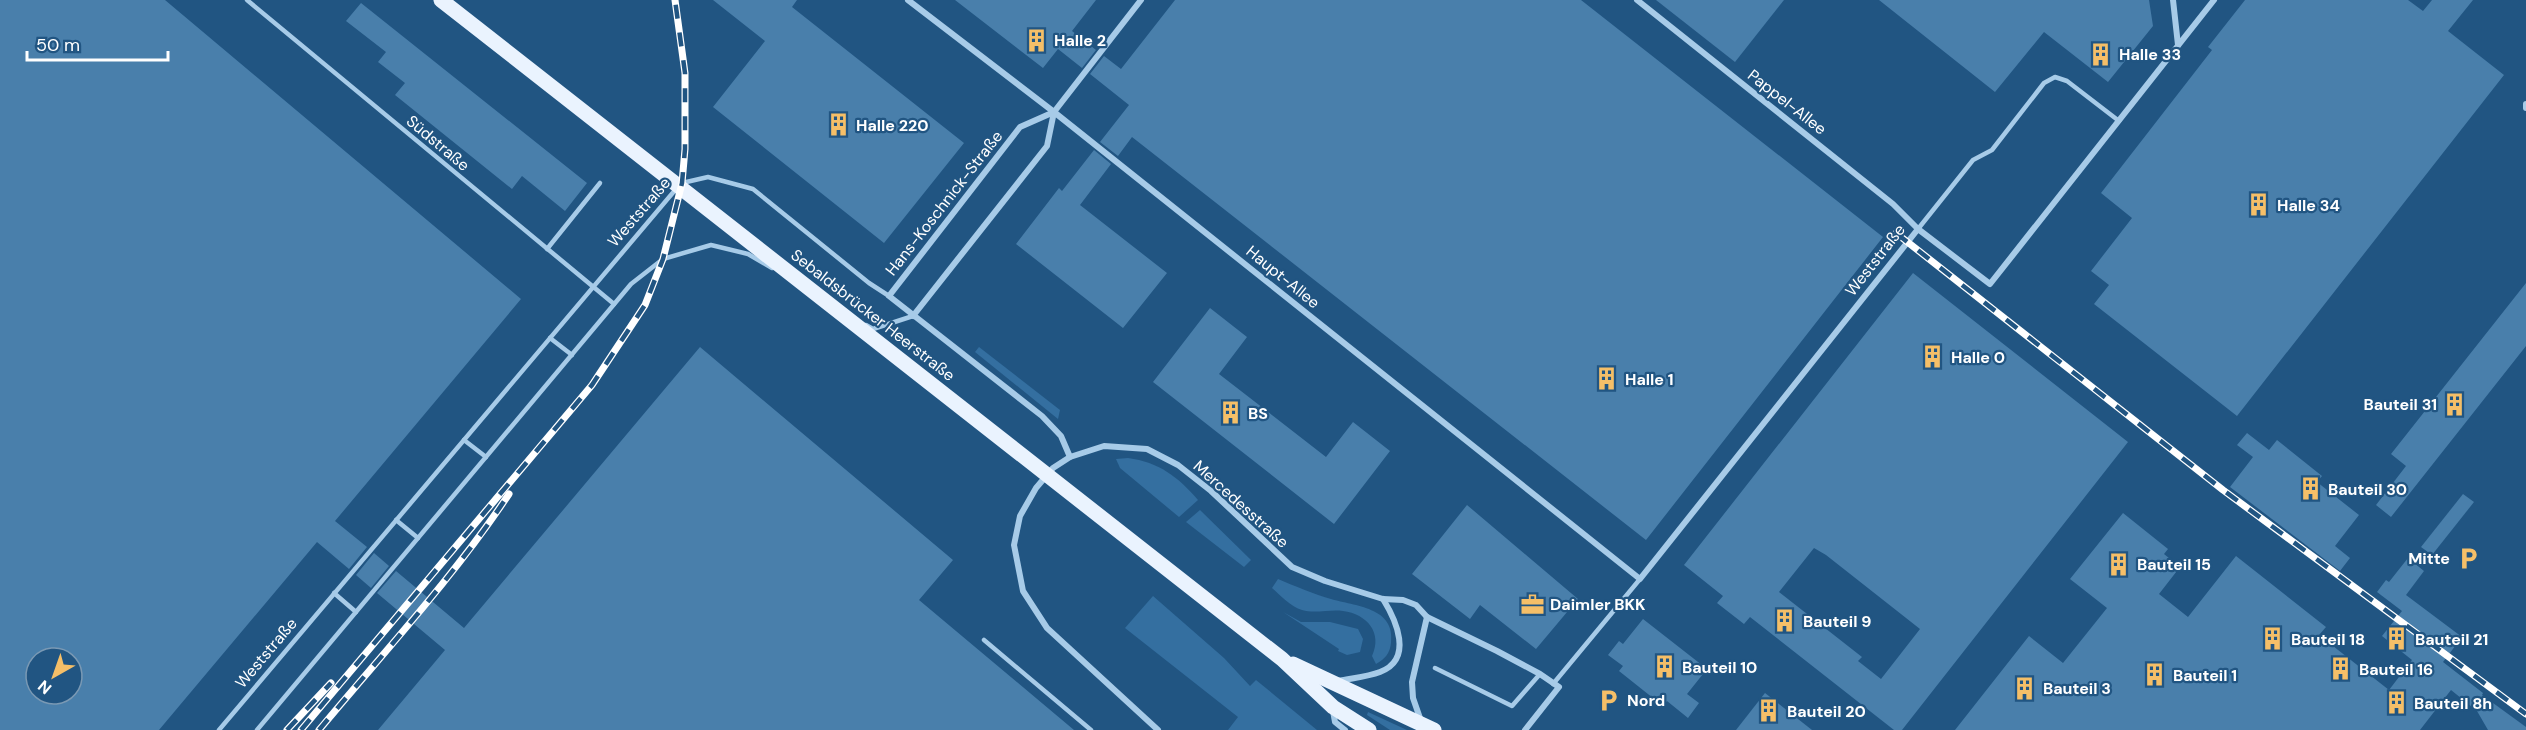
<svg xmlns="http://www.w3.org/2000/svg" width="2526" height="730" font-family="'DM Sans',sans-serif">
  <rect width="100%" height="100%" fill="#215582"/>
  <!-- green -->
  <g fill="#346fa0">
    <polygon points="979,347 1060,410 1058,419 975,352"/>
    <path d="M1128,458c31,4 50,19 70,42l-19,17 -59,-49 -4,-9z"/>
    <polygon points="1200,510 1251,560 1244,567 1186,522"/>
    <path d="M1278,579c17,7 35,15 53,20 23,7 65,8 60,44 -1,10 -6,16 -15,21l-4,-8c11,-23 -5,-42 -29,-45 -13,-2 -28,3 -41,-1 -11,-3 -22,-15 -30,-22z"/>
    <polygon points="1153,596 1224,658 1250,686 1256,680 1317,730 1228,730 1238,717 1125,628"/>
    <polygon points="1283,612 1301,622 1330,622 1358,629 1363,639 1360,652 1347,655 1338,651 1339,649"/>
    <polygon points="1368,712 1407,730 1390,730 1367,715"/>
  </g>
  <!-- building -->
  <g fill="#497fab" fill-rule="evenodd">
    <path d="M0,0h165l356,299 -186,222 32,26 -18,22 -32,-27 -158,188h-159zM36,658h36v36h-36z"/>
    <polygon points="713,0 797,0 792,7 964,143 884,243 713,107 765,41"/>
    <polygon points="955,0 1096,0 1072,31 1096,50 1082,68 1058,49 1043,68"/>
    <polygon points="1175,0 1581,0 1883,237 1646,540 1132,137 1118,156 1100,142 1129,105 1090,74 1104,56 1121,69"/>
    <polygon points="1656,0 1784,0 1735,62"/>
    <polygon points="1879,0 2149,0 2153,26 2108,82 2044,32 1995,92"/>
    <polygon points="2245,0 2408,0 2423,11 2432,0 2473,0 2448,31 2504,75 2237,416 2094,304 2109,285 2091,271 2132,218 2101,193 2212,50 2208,47"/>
    <polygon points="361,3 587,183 565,211 522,176 512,189 395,95 405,83 378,62 386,52 346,21"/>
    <polygon points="1094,150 1111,164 1080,205 1167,273 1123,328 1016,244 1059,188 1062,191"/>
    <path d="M1913,273l215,169 -226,288h-8l-144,-113 -6,7 -27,-21 6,-7 -39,-31zM1814,548l12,7 94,74 -39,50 -23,-18 4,-4 -83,-65z"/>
    <polygon points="2526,283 2526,346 2391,517 2376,505 2406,466 2391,454"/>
    <polygon points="1210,308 1247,337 1219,374 1326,457 1353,422 1390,451 1334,524 1153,382"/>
    <polygon points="700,347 953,560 919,600 1074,730 378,730 445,650 377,593 396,571 464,628"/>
    <polygon points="2247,433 2269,450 2277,440 2322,476 2317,482 2359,515 2335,546 2350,558 2340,571 2230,487 2253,457 2237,445"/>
    <polygon points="2463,494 2474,502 2432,555 2421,547"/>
    <polygon points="1467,505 1578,599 1536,649 1480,605 1470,619 1412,574"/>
    <polygon points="2123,513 2168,549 2164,554 2180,567 2159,594 2188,617 2236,556 2326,627 2319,635 2389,690 2412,660 2382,636 2402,611 2377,592 2386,580 2389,582 2408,558 2424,571 2406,595 2462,637 2443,662 2483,693 2482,695 2526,727 2526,730 2488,730 2477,711 2451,690 2420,730 1955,730 2029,636 2063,663 2107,608 2070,579"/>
    <polygon points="374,553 389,566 371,588 356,575"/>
    <polygon points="1643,619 1707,669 1687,694 1699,703 1688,718 1667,701 1663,706 1619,671 1623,666 1608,655 1619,641 1623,644"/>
    <polygon points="1765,693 1812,730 1736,730"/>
  </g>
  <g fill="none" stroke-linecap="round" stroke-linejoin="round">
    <!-- lane -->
    <g stroke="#a7cbe8" stroke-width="4.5">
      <polyline points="247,0 614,304"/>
      <polyline points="682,183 708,177 753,189 869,283 889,296"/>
      <polyline points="1918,229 1973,160 1992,150 2044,83 2055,77 2067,81 2119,121"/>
      <polyline points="547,249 600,183"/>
      <polyline points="866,325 873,329 913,316"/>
      <polyline points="550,338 572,355"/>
      <polyline points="464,440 486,457"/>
      <polyline points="396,520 418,538"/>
      <polyline points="334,593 356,612"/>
      <polyline points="984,640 1091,730"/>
      <polyline points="1435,668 1512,706 1540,674"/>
      <polyline points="1553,684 1640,579"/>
      <polyline points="219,730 676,189"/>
      <polyline points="257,730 631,284 663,259 711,245 748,254 772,268"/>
    </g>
    <!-- street -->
    <g stroke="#a7cbe8" stroke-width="6">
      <polyline points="908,0 1054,112 1640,579 1918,229 1990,284 2214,0"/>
      <polyline points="1637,0 1893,204 1918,229"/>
      <polyline points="2173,0 2178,45"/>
      <polyline points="2526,104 2526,108"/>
      <polyline points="1054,112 1020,127 889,296 1042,416 1061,436 1070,457"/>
      <polyline points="913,316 1047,146 1054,112 1141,0"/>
      <path d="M1338,681c14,-3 29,-4 42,-9 34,-13 16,-52 3,-73"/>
      <polyline points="1333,711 1335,722 1345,730"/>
      <polyline points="1421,721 1413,698 1412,682 1427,617"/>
      <polyline points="1158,730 1047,628 1023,591 1014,545 1020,516 1036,488 1053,468 1070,457 1104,446 1147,449 1178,465 1211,491 1292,567 1325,581 1383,599 1403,600 1416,605 1427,617 1497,651 1540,674 1559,687 1525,730"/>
    </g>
    <!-- primary -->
    <g stroke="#eaf3fe" stroke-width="15">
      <polyline points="441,0 1282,659 1333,707 1369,730"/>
      <polyline points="1293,664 1434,730"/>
    </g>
    <defs>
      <g id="rail">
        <polyline points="1896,233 2223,490 2526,714"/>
        <polyline points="287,730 331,683"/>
        <polyline points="301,730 592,385 645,305 663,259 682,183 685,149 685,73 675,0"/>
        <path d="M319,730c64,-77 134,-152 190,-236"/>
      </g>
    </defs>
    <!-- rail casing -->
    <use href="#rail" stroke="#fff" stroke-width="7"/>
    <!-- rail -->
    <use href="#rail" stroke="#215582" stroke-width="4.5" stroke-dasharray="14" stroke-linecap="butt"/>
  </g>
  <!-- icons -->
  <defs>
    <symbol id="building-bare" viewBox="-9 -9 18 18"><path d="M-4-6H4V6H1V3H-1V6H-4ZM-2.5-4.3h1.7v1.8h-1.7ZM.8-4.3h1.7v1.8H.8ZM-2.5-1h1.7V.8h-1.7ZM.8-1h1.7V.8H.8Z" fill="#f5bf68" stroke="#215582" stroke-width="2.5" paint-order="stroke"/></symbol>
    <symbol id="parking-bare" viewBox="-9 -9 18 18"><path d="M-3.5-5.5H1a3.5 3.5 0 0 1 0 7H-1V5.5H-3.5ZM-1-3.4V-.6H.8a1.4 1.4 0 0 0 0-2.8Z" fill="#f5bf68" stroke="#215582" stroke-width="2.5" paint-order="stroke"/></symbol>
    <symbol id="office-bare" viewBox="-9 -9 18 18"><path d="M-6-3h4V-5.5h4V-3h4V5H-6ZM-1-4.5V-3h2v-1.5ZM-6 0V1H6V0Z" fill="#f5bf68" stroke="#215582" stroke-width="2.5" paint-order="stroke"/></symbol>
  </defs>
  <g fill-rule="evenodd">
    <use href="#building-bare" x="1020" y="24" width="33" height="33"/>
    <use href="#building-bare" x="2084" y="38" width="33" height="33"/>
    <use href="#building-bare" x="822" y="108" width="33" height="33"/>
    <use href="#building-bare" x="2242" y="188" width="33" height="33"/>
    <use href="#building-bare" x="1916" y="340" width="33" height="33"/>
    <use href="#building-bare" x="1590" y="362" width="33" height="33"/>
    <use href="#building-bare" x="2438" y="388" width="33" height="33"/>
    <use href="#building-bare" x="1214" y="396" width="33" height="33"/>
    <use href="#building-bare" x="2294" y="472" width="33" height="33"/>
    <use href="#parking-bare" x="2452" y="542" width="33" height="33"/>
    <use href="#building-bare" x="2102" y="548" width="33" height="33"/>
    <use href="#office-bare" x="1516" y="588" width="33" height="33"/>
    <use href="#building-bare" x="1768" y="604" width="33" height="33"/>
    <use href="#building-bare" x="2256" y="622" width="33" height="33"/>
    <use href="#building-bare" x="2380" y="622" width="33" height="33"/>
    <use href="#building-bare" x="1648" y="650" width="33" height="33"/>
    <use href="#building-bare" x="2324" y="652" width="33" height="33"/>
    <use href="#building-bare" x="2138" y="658" width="33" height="33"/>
    <use href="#building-bare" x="2008" y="672" width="33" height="33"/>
    <use href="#parking-bare" x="1592" y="684" width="33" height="33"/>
    <use href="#building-bare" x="2380" y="686" width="33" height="33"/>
    <use href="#building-bare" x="1752" y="694" width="33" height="33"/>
  </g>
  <g text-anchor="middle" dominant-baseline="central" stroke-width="4.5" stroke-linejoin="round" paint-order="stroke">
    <!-- poi labels -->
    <g font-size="16" font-weight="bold" fill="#fff" stroke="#215582" text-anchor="start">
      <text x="1054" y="40">Halle 2</text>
      <text x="2119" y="54">Halle 33</text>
      <text x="856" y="125">Halle 220</text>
      <text x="2277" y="205">Halle 34</text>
      <text x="1951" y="357">Halle 0</text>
      <text x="1625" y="379">Halle 1</text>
      <text x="2437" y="404" text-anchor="end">Bauteil 31</text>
      <text x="1248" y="413">BS</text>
      <text x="2328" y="489">Bauteil 30</text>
      <text x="2450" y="558" text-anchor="end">Mitte</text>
      <text x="2137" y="564">Bauteil 15</text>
      <text x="1550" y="604">Daimler BKK</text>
      <text x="1803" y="621">Bauteil 9</text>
      <text x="2291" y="639">Bauteil 18</text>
      <text x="2415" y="639">Bauteil 21</text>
      <text x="1682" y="667">Bauteil 10</text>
      <text x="2359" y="669">Bauteil 16</text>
      <text x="2173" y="675">Bauteil 1</text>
      <text x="2043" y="688">Bauteil 3</text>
      <text x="1627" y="700">Nord</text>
      <text x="2414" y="703">Bauteil 8h</text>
      <text x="1787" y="711">Bauteil 20</text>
    </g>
    <!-- street labels -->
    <g font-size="16" fill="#fff" stroke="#215582">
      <text transform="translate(1787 102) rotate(38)">Pappel-Allee</text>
      <text transform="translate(438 143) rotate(40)">Südstraße</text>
      <text transform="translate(944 203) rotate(-52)">Hans-Koschnick-Straße</text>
      <text transform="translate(639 212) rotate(-49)">Weststraße</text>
      <text transform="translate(1875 260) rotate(-52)">Weststraße</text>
      <text transform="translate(1283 277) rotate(39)">Haupt-Allee</text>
      <text transform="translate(873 315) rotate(38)">Sebaldsbrücker Heerstraße</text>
      <text transform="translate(1241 504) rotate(42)">Mercedesstraße</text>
      <text transform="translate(266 653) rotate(-50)">Weststraße</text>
    </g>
  </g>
  <!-- north arrow -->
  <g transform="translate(54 676) rotate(220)"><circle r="28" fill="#215582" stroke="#7a99b4" stroke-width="1.5"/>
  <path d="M0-4.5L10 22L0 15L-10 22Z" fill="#f5bf68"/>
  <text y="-9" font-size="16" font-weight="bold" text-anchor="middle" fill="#ffffff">N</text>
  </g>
  <!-- scale -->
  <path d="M27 51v9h141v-9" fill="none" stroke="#ffffff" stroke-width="3"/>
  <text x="36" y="51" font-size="18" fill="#ffffff" stroke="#215582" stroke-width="4.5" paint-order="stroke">50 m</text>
</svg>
